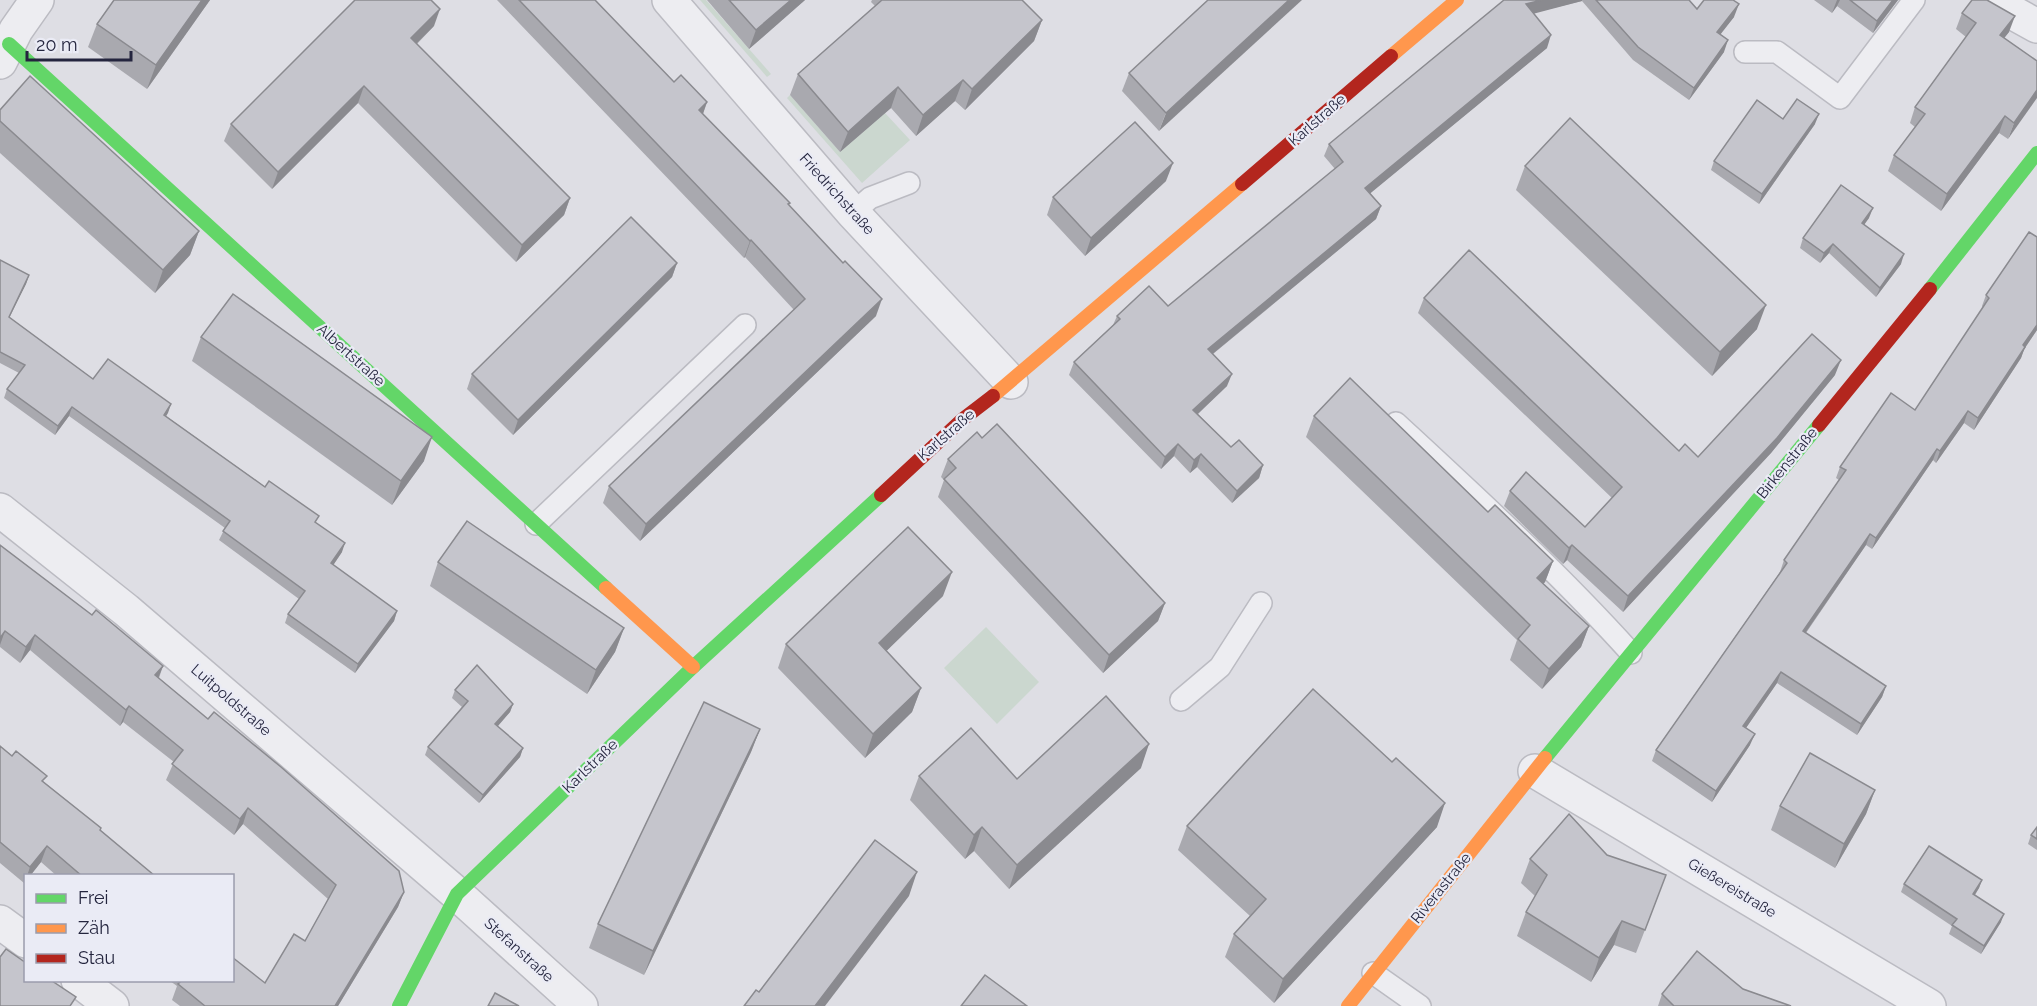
<svg xmlns="http://www.w3.org/2000/svg" width="2037" height="1006" font-family="Raleway,sans-serif">
  <rect width="100%" height="100%" fill="#dedee4"/>
  <!-- green -->
  <g fill="#cbd7cf">
    <polygon points="700,0 706,0 771,74 767,77"/>
    <polygon points="790,95 840,152 885,113 910,140 862,183 787,98"/>
    <polygon points="986,627 1039,682 997,724 944,668"/>
  </g>
  <g fill="none" stroke-linecap="round" stroke-linejoin="round">
    <defs>
      <g id="lane">
        <polyline points="1745,52 1777,52 1840,98 1914,0"/>
        <polyline points="853,213 870,198 909,183"/>
        <path d="M1396,423c80,74 161,148 235,230"/>
        <polyline points="536,524 745,325"/>
        <polyline points="1181,700 1220,667 1261,603"/>
        <polyline points="1373,973 1420,1006"/>
      </g>
      <g id="street">
        <polyline points="669,0 853,213 1011,382"/>
        <polyline points="1990,0 2037,26"/>
        <polyline points="0,62 16,30 37,0"/>
        <polyline points="0,510 126,610 457,894 581,1006"/>
        <polyline points="1535,771 1929,1006"/>
        <polyline points="0,922 26,941"/>
        <polyline points="78,980 112,1006"/>
      </g>
    </defs>
    <!-- lane casing -->
    <use href="#lane" stroke="#bbbbc2" stroke-width="24"/>
    <!-- street casing -->
    <use href="#street" stroke="#bbbbc2" stroke-width="36"/>
    <!-- lane -->
    <use href="#lane" stroke="#ededf1" stroke-width="21"/>
    <!-- street -->
    <use href="#street" stroke="#ededf1" stroke-width="33"/>
    <!-- fast -->
    <g stroke="#63d668" stroke-width="14">
      <polyline points="9,44 606,588"/>
      <polyline points="1930,289 2037,153"/>
      <polyline points="1545,758 1819,425"/>
      <polyline points="399,1006 457,894 693,667 881,495"/>
    </g>
    <!-- slow -->
    <g stroke="#ff974d" stroke-width="14">
      <polyline points="1391,56 1457,0"/>
      <polyline points="993,396 1242,184"/>
      <polyline points="606,588 693,667"/>
      <polyline points="1348,1006 1545,758"/>
    </g>
    <!-- jam -->
    <g stroke="#b3261e" stroke-width="14">
      <polyline points="1242,184 1391,56"/>
      <polyline points="1819,425 1930,289"/>
      <polyline points="881,495 963,419 993,396"/>
    </g>
  </g>
  <!-- wall -->
  <g fill="#a9a9af">
    <polygon points="114,0 210,0 147,89 88,47 97,24"/>
    <polygon points="497,0 595,0 674,82 707,102 703,114 790,203 789,205 876,316 640,541 603,503 609,486 794,310 745,257 744,258"/>
    <polygon points="707,0 805,0 749,49"/>
    <polygon points="872,0 1022,0 1042,20 1034,41 965,110 955,101 916,136 891,108 840,152 790,95 798,74 875,6 871,2"/>
    <polygon points="1208,0 1159,131 1122,91 1129,73"/>
    <polygon points="1504,0 1689,0 1697,9 1734,17 1720,34 1724,52 1689,100 1633,60 1582,1 1533,13 1547,48 1370,193 1381,206 1376,219 1213,354 1227,386 1198,414 1231,447 1263,465 1259,478 1232,503 1197,467 1190,473 1174,456 1161,469 1069,375 1074,362 1113,325 1117,316 1168,306 1335,169 1324,156 1329,144"/>
    <polygon points="1814,0 1898,0 1873,33 1837,6 1832,13"/>
    <polygon points="1962,13 2009,32 2004,38 2037,61 2008,139 1999,133 1941,211 1888,171 1894,155 1915,127 1910,123 1915,107 1966,37 1956,29"/>
    <polygon points="434,26 417,44 570,198 564,215 516,262 358,103 272,189 224,141 231,124"/>
    <polygon points="0,110 199,231 190,255 155,293 0,153"/>
    <polygon points="1783,119 1815,124 1759,204 1711,170 1714,161"/>
    <polygon points="1525,166 1757,329 1712,376 1516,190"/>
    <polygon points="1166,181 1085,256 1047,215 1053,197"/>
    <polygon points="1869,218 1864,224 1901,264 1876,297 1829,253 1820,263 1800,248 1803,238"/>
    <polygon points="2037,237 2037,330 2025,347 2021,358 1974,430 1964,423 1936,463 1933,460 1872,549 1866,545 1806,633 1886,686 1882,697 1857,735 1777,683 1746,728 1750,745 1712,802 1652,761 1656,750 1780,572 1784,560 1839,480 1836,478 1840,467 1915,410 1983,308 1982,306 1986,295"/>
    <polygon points="0,260 29,275 26,284 9,317 93,379 171,404 166,416 316,523 342,552 333,565 397,611 394,621 355,673 285,623 288,614 299,599 219,540 225,528 69,416 55,435 4,398 7,389 19,373 0,363"/>
    <polygon points="677,263 672,277 513,435 467,389 472,374"/>
    <polygon points="1424,298 1679,451 1698,457 1835,375 1771,453 1623,612 1567,560 1563,564 1504,506 1510,491 1585,527 1612,498 1418,313"/>
    <polygon points="201,337 424,461 392,505 192,361"/>
    <polygon points="1314,416 1488,512 1553,561 1545,582 1543,584 1589,626 1581,647 1542,689 1510,660 1517,640 1306,437"/>
    <polygon points="982,438 1165,603 1158,621 1103,673 938,497 944,480 941,477 948,459"/>
    <polygon points="0,545 92,615 163,666 159,678 404,892 398,907 338,1006 180,1006 172,1000 177,986 170,981 232,981 265,983 305,941 328,899 243,824 234,835 166,780 174,762 123,722 120,726 30,650 20,663 0,647"/>
    <polygon points="438,562 624,628 615,652 587,694 430,586"/>
    <polygon points="943,596 886,651 921,688 912,712 865,758 778,668 786,644"/>
    <polygon points="455,690 513,704 510,712 497,726 523,748 520,757 479,803 425,755 428,747 462,707 452,698"/>
    <polygon points="760,729 751,752 644,975 589,948 598,924"/>
    <polygon points="0,746 101,828 100,830 155,876 57,876 41,862 30,876 26,876 26,881 24,883 0,863"/>
    <polygon points="1141,768 1009,889 974,851 965,859 910,800 919,776 1017,779"/>
    <polygon points="1875,790 1866,814 1835,868 1771,830 1780,806"/>
    <polygon points="1187,826 1437,827 1274,1003 1225,957 1234,934 1250,916 1178,850"/>
    <polygon points="2037,827 2037,850 2028,844 2031,835"/>
    <polygon points="1607,855 1657,899 1636,953 1614,945 1591,982 1517,936 1526,912 1535,896 1521,883 1530,859"/>
    <polygon points="1982,880 1979,888 1975,895 2001,922 1981,954 1949,934 1952,926 1901,892 1904,884"/>
    <polygon points="1743,989 1791,1006 1658,1006 1662,994"/>
  </g>
  <!-- shaded-wall -->
  <g fill="#8a8a8f">
    <polygon points="202,0 210,0 147,89 156,65"/>
    <polygon points="791,0 805,0 749,49 756,30"/>
    <polygon points="1289,0 1302,0 1159,131 1166,113"/>
    <polygon points="1542,0 1582,0 1582,1 1521,17 1526,4"/>
    <polygon points="1837,0 1840,0 1837,6 1832,13"/>
    <polygon points="1893,0 1898,0 1873,33 1877,21"/>
    <polygon points="1739,4 1734,17 1713,44 1717,32"/>
    <polygon points="440,9 434,26 405,55 411,38"/>
    <polygon points="2015,16 2009,32 1994,51 2000,35"/>
    <polygon points="1042,20 1034,41 965,110 972,89"/>
    <polygon points="1551,35 1547,48 1361,201 1365,188"/>
    <polygon points="1728,40 1724,52 1689,100 1694,88"/>
    <polygon points="963,80 955,101 916,136 923,115"/>
    <polygon points="364,86 358,103 272,189 278,172"/>
    <polygon points="898,87 891,108 840,152 848,132"/>
    <polygon points="2037,90 2037,98 2008,139 2014,123"/>
    <polygon points="707,102 701,119 699,110"/>
    <polygon points="1819,114 1815,124 1759,204 1762,194"/>
    <polygon points="2005,116 1999,133 1941,211 1947,194"/>
    <polygon points="1173,163 1166,181 1085,256 1091,238"/>
    <polygon points="570,198 564,215 516,262 522,245"/>
    <polygon points="1381,206 1376,219 1204,361 1208,349"/>
    <polygon points="1873,208 1869,218 1859,232 1862,223"/>
    <polygon points="199,231 190,255 155,293 163,270"/>
    <polygon points="751,240 745,257 744,258 750,241"/>
    <polygon points="1833,244 1829,253 1820,263 1824,253"/>
    <polygon points="1904,254 1901,264 1876,297 1880,288"/>
    <polygon points="677,263 672,277 513,435 518,420"/>
    <polygon points="29,275 26,284 5,326 9,317"/>
    <polygon points="882,299 876,316 640,541 646,524"/>
    <polygon points="1766,305 1757,329 1712,376 1720,352"/>
    <polygon points="2037,325 2037,330 2019,357 2023,345"/>
    <polygon points="2025,347 2021,358 1974,430 1978,418"/>
    <polygon points="1841,360 1835,375 1771,453 1623,612 1628,596"/>
    <polygon points="1232,374 1227,386 1189,422 1193,410"/>
    <polygon points="171,404 168,413 161,424 164,415"/>
    <polygon points="72,407 69,416 55,435 58,426"/>
    <polygon points="1968,411 1964,423 1936,463 1940,451"/>
    <polygon points="432,437 424,461 392,505 401,481"/>
    <polygon points="1178,444 1174,456 1161,469 1165,457"/>
    <polygon points="1937,449 1933,460 1872,549 1876,538"/>
    <polygon points="1201,454 1197,467 1190,473 1194,460"/>
    <polygon points="1263,465 1259,478 1232,503 1237,491"/>
    <polygon points="1870,534 1866,545 1799,642 1803,631"/>
    <polygon points="345,543 342,552 328,573 331,563"/>
    <polygon points="1572,545 1567,560 1563,564 1569,548"/>
    <polygon points="1553,561 1545,582 1529,599 1537,578"/>
    <polygon points="952,572 943,596 870,667 879,643"/>
    <polygon points="1165,603 1158,621 1103,673 1109,655"/>
    <polygon points="397,611 394,621 355,673 358,664"/>
    <polygon points="1589,626 1581,647 1542,689 1549,669"/>
    <polygon points="624,628 615,652 587,694 596,670"/>
    <polygon points="5,631 0,645 0,638"/>
    <polygon points="35,635 30,650 20,663 26,647"/>
    <polygon points="163,666 157,681 155,675"/>
    <polygon points="1781,672 1777,683 1739,738 1743,726"/>
    <polygon points="1886,686 1882,697 1857,735 1861,724"/>
    <polygon points="921,688 912,712 865,758 873,734"/>
    <polygon points="513,704 510,712 492,733 495,724"/>
    <polygon points="129,706 123,722 120,726 126,710"/>
    <polygon points="760,729 751,752 644,975 653,951"/>
    <polygon points="1755,734 1750,745 1712,802 1716,791"/>
    <polygon points="1149,744 1141,768 1009,889 1017,865"/>
    <polygon points="523,748 520,757 479,803 483,795"/>
    <polygon points="1875,790 1866,814 1835,868 1844,844"/>
    <polygon points="1445,803 1437,827 1274,1003 1283,979"/>
    <polygon points="248,808 243,824 234,835 240,819"/>
    <polygon points="982,827 974,851 965,859 974,835"/>
    <polygon points="47,846 41,862 30,876 27,876 30,867"/>
    <polygon points="917,872 909,896 825,1006 815,1006"/>
    <polygon points="1982,880 1979,888 1970,902 1973,894"/>
    <polygon points="404,892 398,907 338,1006 335,1006"/>
    <polygon points="2004,914 2001,922 1981,954 1984,946"/>
    <polygon points="1622,921 1614,945 1591,982 1599,958"/>
  </g>
  <!-- building -->
  <g fill="#c5c5cc" stroke="#8a8a8f" stroke-width="1.5">
    <polygon points="114,0 202,0 156,65 97,24"/>
    <polygon points="355,0 431,0 440,9 411,38 570,198 522,245 364,86 278,172 231,124"/>
    <polygon points="519,0 595,0 674,82 681,75 707,102 699,110 790,203 788,204 843,263 845,261 882,299 646,524 609,486 805,299 751,240 750,241"/>
    <polygon points="729,0 791,0 756,30"/>
    <polygon points="882,0 1022,0 1042,20 972,89 963,80 923,115 898,87 848,132 798,74"/>
    <polygon points="1208,0 1289,0 1166,113 1129,73"/>
    <polygon points="1504,0 1542,0 1526,4 1551,35 1365,188 1381,206 1208,349 1232,374 1193,410 1231,447 1239,440 1263,465 1237,491 1201,454 1194,460 1178,444 1165,457 1074,362 1120,319 1117,316 1149,286 1168,306 1343,162 1329,144"/>
    <polygon points="1596,0 1689,0 1697,9 1704,0 1733,0 1739,4 1717,32 1728,40 1694,88 1638,47"/>
    <polygon points="1850,0 1893,0 1877,21"/>
    <polygon points="1972,0 1987,0 2015,16 2000,35 2037,61 2037,90 2014,123 2005,116 1947,194 1894,155 1925,114 1915,107 1976,23 1962,13"/>
    <polygon points="30,76 199,231 163,270 0,121 0,110"/>
    <polygon points="1797,99 1819,114 1762,194 1714,161 1757,100 1783,119"/>
    <polygon points="1570,118 1766,305 1720,352 1525,166"/>
    <polygon points="1135,122 1173,163 1091,238 1053,197"/>
    <polygon points="1841,185 1873,208 1862,223 1904,254 1880,288 1833,244 1824,253 1803,238"/>
    <polygon points="631,217 677,263 518,420 472,374"/>
    <polygon points="2029,232 2037,237 2037,325 2023,345 2025,347 1978,418 1968,411 1940,451 1937,449 1876,538 1870,534 1803,631 1886,686 1861,724 1781,672 1743,726 1755,734 1716,791 1656,750 1787,563 1784,560 1846,470 1840,467 1891,393 1915,410 1989,298 1986,295"/>
    <polygon points="1469,250 1679,451 1685,444 1698,457 1812,334 1841,360 1777,438 1628,596 1572,545 1569,548 1510,491 1526,472 1585,527 1622,487 1424,298"/>
    <polygon points="0,260 29,275 9,317 93,379 108,359 171,404 164,415 265,487 269,481 319,516 315,522 345,543 331,563 397,611 358,664 288,614 305,591 223,531 230,521 72,407 58,426 7,389 25,365 0,352"/>
    <polygon points="233,294 432,437 401,481 201,337"/>
    <polygon points="1350,378 1488,512 1495,505 1553,561 1537,578 1589,626 1549,669 1518,639 1530,625 1314,416"/>
    <polygon points="997,424 1165,603 1109,655 944,479 956,468 948,459 977,432 982,438"/>
    <polygon points="467,521 624,628 596,670 438,562"/>
    <polygon points="908,527 952,572 879,643 921,688 873,734 786,644"/>
    <polygon points="0,545 92,615 96,610 163,666 155,675 208,719 214,712 281,767 399,871 404,892 335,1006 205,1006 178,984 181,981 232,981 232,957 265,983 294,934 305,941 336,885 248,808 240,819 172,764 183,750 129,706 126,710 35,635 26,647 5,631 0,638"/>
    <polygon points="477,665 513,704 495,724 523,748 483,795 428,747 468,701 455,690"/>
    <polygon points="1313,689 1392,762 1396,758 1445,803 1283,979 1234,934 1266,899 1187,826"/>
    <polygon points="1106,696 1149,744 1017,865 982,827 974,835 919,776 971,728 1017,779"/>
    <polygon points="704,702 760,729 653,951 598,924"/>
    <polygon points="0,746 12,756 16,751 47,776 42,781 101,828 100,830 155,876 82,876 47,846 30,867 0,842"/>
    <polygon points="1810,753 1875,790 1844,844 1780,806"/>
    <polygon points="1569,814 1607,855 1666,875 1645,930 1622,921 1599,958 1526,912 1547,875 1530,859"/>
    <polygon points="2037,827 2037,839 2031,835"/>
    <polygon points="875,840 917,872 815,1006 744,1006 756,990 759,992"/>
    <polygon points="1929,846 1982,880 1973,894 2004,914 1984,946 1952,925 1957,919 1904,884"/>
    <polygon points="6,949 26,963 26,981 52,981 76,997 70,1006 0,1006 0,957"/>
    <polygon points="1697,951 1743,989 1791,1006 1674,1006 1662,994"/>
    <polygon points="985,975 1027,1006 961,1006"/>
    <polygon points="495,993 519,1006 488,1006"/>
  </g>
  <g text-anchor="middle" dominant-baseline="central" stroke-width="4.5" stroke-linejoin="round" paint-order="stroke">
    <!-- street labels -->
    <g font-size="15" fill="#24253e" stroke="#eaebf5">
      <text transform="translate(1317 120) rotate(-41)">Karlstraße</text>
      <text transform="translate(837 194) rotate(48)">Friedrichstraße</text>
      <text transform="translate(351 355) rotate(42)">Albertstraße</text>
      <text transform="translate(946 435) rotate(-41)">Karlstraße</text>
      <text transform="translate(1787 463) rotate(-51)">Birkenstraße</text>
      <text transform="translate(231 700) rotate(41)">Luitpoldstraße</text>
      <text transform="translate(590 766) rotate(-44)">Karlstraße</text>
      <text transform="translate(1441 888) rotate(-51)">Riverastraße</text>
      <text transform="translate(1732 888) rotate(31)">Gießereistraße</text>
      <text transform="translate(519 950) rotate(42)">Stefanstraße</text>
    </g>
  </g>
  <!-- legend -->
  <rect x="24" y="874" width="210" height="108" fill="#eaebf5" stroke="#9b9cac" stroke-width="1.5"/>
  <rect x="36" y="894" width="30" height="9" fill="#63d668" stroke="#9b9cac" stroke-width="1.5"/>
  <text x="78" y="904" font-size="18" fill="#24253e">Frei</text>
  <rect x="36" y="924" width="30" height="9" fill="#ff974d" stroke="#9b9cac" stroke-width="1.5"/>
  <text x="78" y="934" font-size="18" fill="#24253e">Zäh</text>
  <rect x="36" y="954" width="30" height="9" fill="#b3261e" stroke="#9b9cac" stroke-width="1.5"/>
  <text x="78" y="964" font-size="18" fill="#24253e">Stau</text>
  <!-- scale -->
  <path d="M27 51v9h104v-9" fill="none" stroke="#24253e" stroke-width="3"/>
  <text x="36" y="51" font-size="18" fill="#24253e" stroke="#eaebf5" stroke-width="4.5" paint-order="stroke">20 m</text>
</svg>
